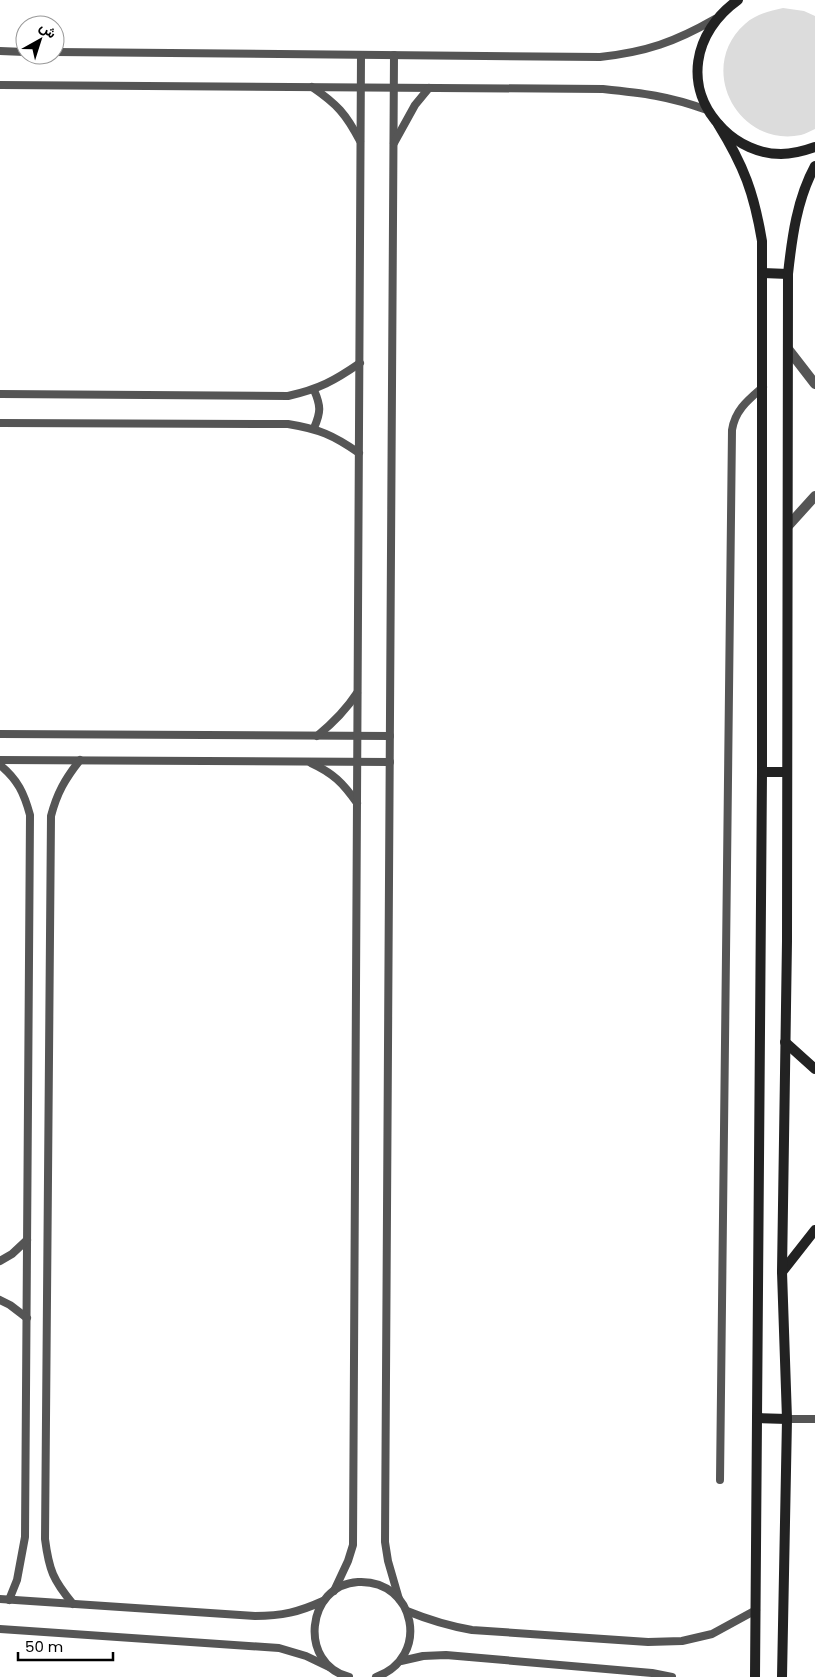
<svg xmlns="http://www.w3.org/2000/svg" width="815" height="1677" font-family="Poppins,Vazirmatn,sans-serif">
  <rect width="100%" height="100%" fill="#fff"/>
  <!-- green -->
  <path fill="#dcdcdc" d="M783,8l21,3 11,5v113c-5,2 -10,5 -14,6 -64,13 -105,-68 -56,-111 11,-10 25,-13 38,-16z"/>
  <g fill="none" stroke-linecap="round" stroke-linejoin="round">
    <!-- lane -->
    <g stroke="#555" stroke-width="8">
      <polyline points="0,51 25,52"/>
      <path d="M55,52l545,5c46,-5 75,-15 115,-38"/>
      <polyline points="394,55 385,1542 388,1561 399,1599"/>
      <path d="M0,85l603,4c39,4 66,7 104,21"/>
      <path d="M312,87c25,17 34,27 48,54"/>
      <polyline points="394,143 415,105 429,88"/>
      <path d="M0,394l288,2c31,-7 46,-15 72,-33"/>
      <path d="M0,423l288,1c31,5 45,11 71,29"/>
      <path d="M314,428c7,-16 7,-22 0,-38"/>
      <polyline points="0,734 390,736"/>
      <path d="M317,736c16,-13 29,-26 40,-43"/>
      <polyline points="0,760 390,762"/>
      <path d="M311,763c22,10 32,20 46,40"/>
      <path d="M0,765c18,15 24,28 30,50l-5,722 -8,43 -8,20"/>
      <polyline points="0,1261 12,1254 27,1240"/>
      <polyline points="0,1300 10,1305 27,1318"/>
      <polyline points="787,1419 815,1419"/>
      <path d="M720,1480l12,-1050c3,-20 16,-30 31,-43"/>
      <polyline points="334,1591 348,1561 353,1545 361,55"/>
      <path d="M0,1599l255,17c27,0 44,-4 68,-15"/>
      <path d="M73,1604c-20,-24 -24,-34 -28,-65l6,-723c6,-23 14,-37 29,-56"/>
      <path d="M407,1611c22,9 42,15 65,19l176,12 34,-1 30,-7 44,-24"/>
      <polyline points="0,1629 279,1648 306,1656 331,1668"/>
      <polyline points="401,1661 423,1656 446,1655 652,1673 672,1677"/>
      <path d="M349,1677c-51,-13 -43,-92 9,-95 58,-3 73,76 18,95"/>
    </g>
    <!-- street -->
    <g stroke="#555" stroke-width="10">
      <polyline points="788,349 815,384"/>
      <polyline points="788,526 815,496"/>
    </g>
    <!-- secondary -->
    <g stroke="#222" stroke-width="10">
      <path d="M738,0c-45,32 -56,88 -15,129 15,15 36,25 58,25 12,0 23,-3 34,-7"/>
      <path d="M718,124c26,42 36,69 44,117v531l-7,905"/>
      <polyline points="763,273 788,274"/>
      <polyline points="762,772 787,772"/>
      <polyline points="785,1042 815,1069"/>
      <polyline points="782,1272 815,1230"/>
      <polyline points="757,1418 787,1419"/>
      <path d="M782,1677l5,-258 -5,-147 5,-331 1,-667c4,-37 9,-75 27,-108"/>
    </g>
  </g>
  <!-- north arrow -->
  <g transform="translate(40 40) rotate(39)"><circle r="24" fill="#ffffff" stroke="#999999"/>
  <path d="M0-4L9 19L0 12L-9 19Z" fill="#000000"/>
  <text y="-8" font-size="14" font-weight="bold" text-anchor="middle" fill="#000000">ش</text>
  </g>
  <!-- scale -->
  <path d="M18 1652v8h95v-8" fill="none" stroke="#000000" stroke-width="2.5"/>
  <text x="25" y="1652" font-size="15" fill="#000000" stroke="#ffffff" stroke-width="4" paint-order="stroke">50 m</text>
</svg>
